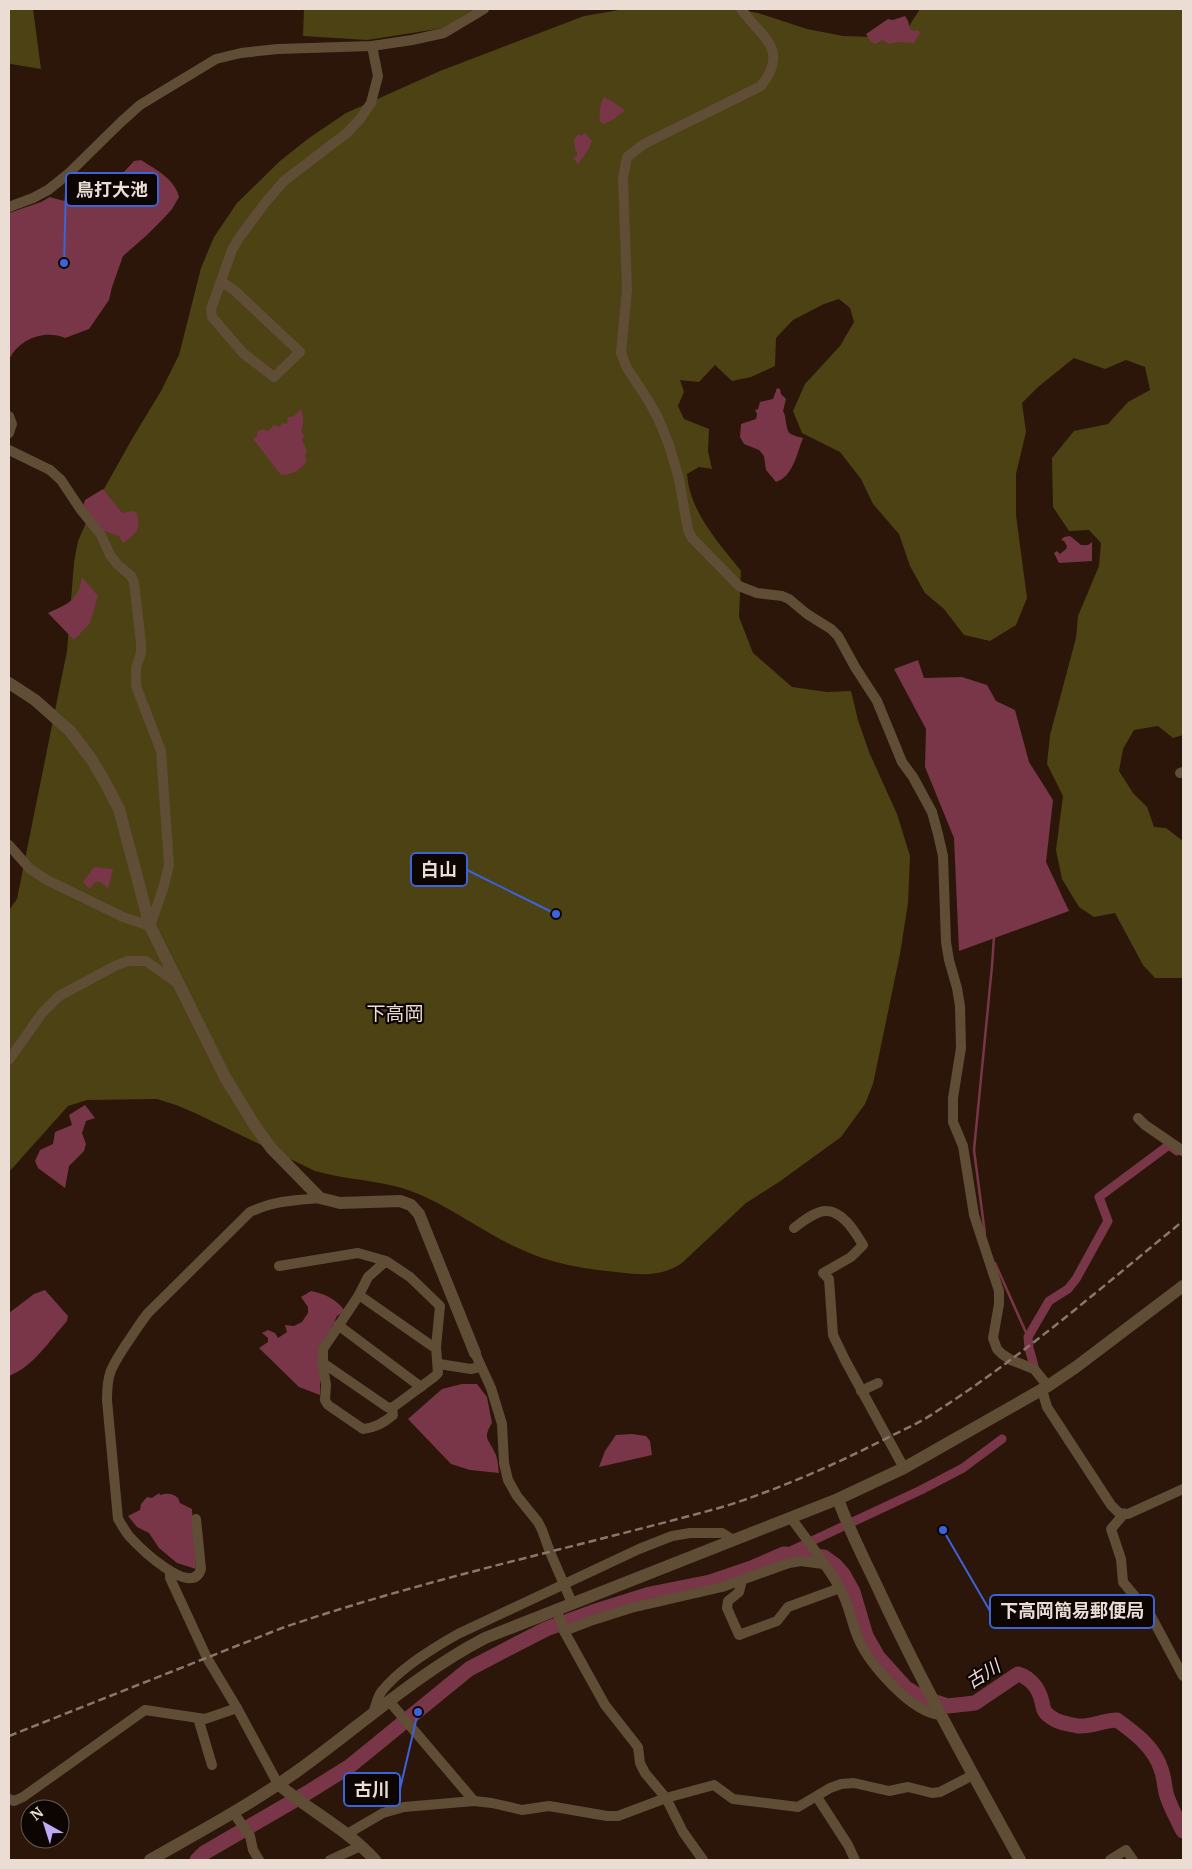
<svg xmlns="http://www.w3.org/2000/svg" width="1192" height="1869" font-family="Merriweather,'Noto Sans JP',serif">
  <rect width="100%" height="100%" fill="#2b1609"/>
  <!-- green -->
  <g fill="#4d4214">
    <polygon points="9,9 33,9 41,69 11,64 9,62"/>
    <polygon points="304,9 474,9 444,28 367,40 303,36"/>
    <path d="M625,9h110l23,4 49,16 36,7 31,1 20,-1 15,-10 11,-17h263v726l-10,3 -15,-12 -24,4 -11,19 -4,22 14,22 14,14 7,20 12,1 17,13v137h-28l-12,-13 -28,-52 -21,4 -15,-10 -17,-28 -6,-29 7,-54 -16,-32 3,-29 26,-97 2,-22 21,-50 2,-23 -12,-13 -20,1 -16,-24 -1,-49 22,-27 34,-7 20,-22 22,-12 -5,-23 -19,-7 -21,9 -31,-11 -36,29 -16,16 4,29 -10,42v41l11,83 -11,27 -26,16 -26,-6 -20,-26 -19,-16 -15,-27 -11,-32 -26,-30 -12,-25 -21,-27 -38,-19 -9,-22 12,-27 35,-38 14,-24 -4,-14 -11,-9 -15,5 -31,16 -17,18 -1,28 -24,11 -19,4 -17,-16 -16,17 -19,-2 4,12 -6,14 6,13 25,10 -1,22 4,18 -13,-2 -12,7c3,38 31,68 54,97l-2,46 14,36 39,34 35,5 24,-1 7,29 11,32 28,62 13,42 -2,47 -8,51 -27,130 -8,20 -24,33 -62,45 -33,21 -64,60c-20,14 -43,12 -66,9 -37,-4 -64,-8 -98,-24 -37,-17 -68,-42 -107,-57 -31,-11 -64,-11 -96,-20l-120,-58 -19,-8 -19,-6 -70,1 -19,6 -59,66v-262l8,-11 50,-248 7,-89 4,-21 12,-27 42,-75 29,-48 18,-36 22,-87 13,-31 23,-34 43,-42 29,-23 37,-25 94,-42 144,-55z"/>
  </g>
  <!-- water -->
  <g fill="#783648">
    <polygon points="905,16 908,21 910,29 914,31 918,30 920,33 914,43 898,42 889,44 883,40 875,44 871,42 866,34 888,19 893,20"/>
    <path d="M604,97l11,6 10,8 -8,5 -2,3 -12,5 -3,-2c-1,-7 0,-19 4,-25z"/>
    <polygon points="585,133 592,141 588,150 578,164 573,158 577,156 577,152 575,149 574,139 579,134 581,136"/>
    <path d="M141,160c15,10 33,18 38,37l-7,12 -9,10 -16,16 -24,21 -11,31 -3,13 -20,29 -24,9c-20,-9 -47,1 -56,22v-147l32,-11 9,-5c46,15 55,-5 84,-36z"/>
    <path d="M777,388l3,1 1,5 5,5 -3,12c4,6 2,20 8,23 3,2 9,3 12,4 -6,15 -10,39 -27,44l-10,-12 -2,-14 -5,-6 -15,-6 -4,-7 1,-13 15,-5 1,-5 -2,-4 3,-1 2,-7 13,-3z"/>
    <path d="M301,409c2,8 4,14 0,22l3,5 -2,4 5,11 -2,5 2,4c-6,11 -14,14 -26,15l-28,-36 4,-2v-5l5,-3 6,2 6,-6 5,2 4,-4 4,1 1,-7 6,-1z"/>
    <path d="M103,489l19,24 10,-2 5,2c4,18 0,19 -14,30l-4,-7 -18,-6 -18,-24 2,-6z"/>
    <polygon points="1070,536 1081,545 1088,545 1092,542 1092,561 1059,563 1054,553 1057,551 1060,554 1066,549 1067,546 1064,541 1061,540 1064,537"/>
    <path d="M82,577l16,19 -8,27 -16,17 -26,-27c20,-9 31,-13 34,-36z"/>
    <polygon points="918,660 924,678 962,677 987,685 996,701 1015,710 1029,762 1053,800 1046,862 1069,911 959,951 954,838 925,767 926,729 894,669"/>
    <polygon points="94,867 113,869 108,889 101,882 95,882 90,889 83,882"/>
    <polygon points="85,1105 95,1118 86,1121 82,1133 86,1144 84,1151 69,1166 65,1188 38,1168 35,1161 40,1150 53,1144 55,1132 72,1125 69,1115"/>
    <path d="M45,1290l23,26 -1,5c-17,19 -34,46 -58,55v-63l25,-19z"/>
    <path d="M311,1291c15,3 25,8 34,20l-8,5 -17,35v44l-21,-8 -40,-39 9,-6v-4l-6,-5 6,-3 7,3 3,5 9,-6 -2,-7 9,1 8,-4 6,-9v-6l-7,-10z"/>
    <path d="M462,1384h15l10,13 5,26c-10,16 -3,16 3,30 3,6 3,13 4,20l-29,-3 -19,-6 -43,-45 34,-30z"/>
    <polygon points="632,1434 646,1436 650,1441 652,1455 599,1467 605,1451 616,1435"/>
    <path d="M159,1493l1,2c8,-2 12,-2 18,3l2,5 12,6 4,60 -19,-6 -18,-15 -10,-15 -12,-6 -9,-11 12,-6 1,-6 6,-7 5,1z"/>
  </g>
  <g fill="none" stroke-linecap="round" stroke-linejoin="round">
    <!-- stream -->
    <g stroke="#783648" stroke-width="2.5">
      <polyline points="985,1234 974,1150 992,966 994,936"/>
      <polyline points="995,1263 1028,1337"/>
    </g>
    <!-- canal -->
    <g stroke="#783648" stroke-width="9">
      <polyline points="1034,1366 1029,1348 1028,1337 1049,1301 1068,1289 1076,1279 1108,1221 1099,1197 1169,1145 1177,1151"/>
      <polyline points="784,1554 921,1490 963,1468 1002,1439"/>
    </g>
    <!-- river -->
    <path stroke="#783648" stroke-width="15" d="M197,1860l7,-7 103,-60 43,-27 119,-97 44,-23 33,-17 47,-17 57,-18 60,-12 44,-15 30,-13 40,3 11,8 8,9 10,18 13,44 12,21 28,31 15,9 27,9 27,-3 43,-29c13,4 21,15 24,28 1,4 1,8 4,11 8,9 21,11 32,13 14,1 26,-6 39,-6 18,13 37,27 44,49 4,10 3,21 7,30 4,11 10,22 15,32"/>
    <!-- minor -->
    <g stroke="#5f4d36" stroke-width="10">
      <path d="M741,9c21,29 49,40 20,77l-117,58 -17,13 -4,21 4,112 -6,63 6,15 21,32 10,18 11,27 10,34 9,51 4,8 47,48 18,7 25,3 7,3 18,15 24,15 7,7 17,31 22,34 25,61 11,15 19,35 6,22 5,22 3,86 3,18 8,28 3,18 1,42 -8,50v24l10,24 11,69 25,76v13l-6,34 4,11 5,5 9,6 23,9 14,17"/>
      <polyline points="9,207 33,198 48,190 68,174 121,122 140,105 216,59 241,53 278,49 372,46 412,40 444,33 484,9"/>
      <polyline points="221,281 235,291 300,352 274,377 243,353 212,317 211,309 232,250 239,238 265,203 284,181 348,132 360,119 371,103 378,76 372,46"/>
      <polyline points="9,416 12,424 9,433"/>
      <polyline points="9,450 50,470 61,480 81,510 101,535 110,555 117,564 131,576 134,582 141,643 141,653 136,668 136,686 161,751 169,865 163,889 150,926 123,917 47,880 30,869 9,845"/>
      <polyline points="1180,773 1183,772"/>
      <polyline points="9,1060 42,1013 59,996 115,966 128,961 146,961 180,985"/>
      <polyline points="1138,1118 1145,1125 1183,1151"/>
      <path d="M794,1228c8,-6 21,-17 32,-17 17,0 29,21 37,34l-12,12 -28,16 6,6 4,56 12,25 59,108"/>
      <path d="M279,1266l79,-13 28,8 24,16 30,29 -4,41 2,26 -4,4 -42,31 1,7c-9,8 -18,13 -30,14l-35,-24 -3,-5 1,-15 -3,-18v-18l36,-54 9,-18 18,-16"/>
      <polyline points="359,1295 432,1346 436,1347"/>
      <polyline points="338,1325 421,1387"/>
      <polyline points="475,1353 491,1388 502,1424 504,1463 508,1480 517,1496 538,1522 542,1530 550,1552 572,1603"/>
      <polyline points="323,1364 326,1365 387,1407 392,1408"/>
      <polyline points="439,1364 471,1369 480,1367"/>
      <polyline points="1042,1390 1047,1407 1111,1505 1119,1513 1128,1514 1183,1489"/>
      <polyline points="861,1391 878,1383"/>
      <polyline points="1123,1515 1111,1529 1121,1559 1123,1582 1151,1616 1183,1676"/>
      <path d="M791,1518c16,22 35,46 48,69 10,16 12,35 19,51 11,26 53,74 82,77"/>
      <path d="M196,1519l5,50c-9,30 -62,-22 -72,-33 -4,-5 -7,-11 -11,-17l-11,-119c0,-27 4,-32 18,-54 8,-11 14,-22 23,-33l102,-101c23,-11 45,-12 70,-14"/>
      <polyline points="170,1572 170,1578 207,1658 237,1708 278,1784"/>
      <polyline points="742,1580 739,1592 728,1601 727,1608 739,1635 777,1621 788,1607 840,1588"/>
      <polyline points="556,1609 564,1631 605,1705 638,1747 640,1763 645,1773 666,1798 683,1832 703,1860"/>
      <polyline points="564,1631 590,1621 631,1608 722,1587 789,1563 801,1561 823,1564"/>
      <polyline points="389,1701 474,1801"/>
      <path d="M373,1713c3,-7 4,-16 9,-22 18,-23 51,-43 76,-57l181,-85 33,-13 18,-3h32l11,7"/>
      <polyline points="198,1718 212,1765"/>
      <polyline points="817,1797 848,1845 855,1860"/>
      <polyline points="9,1799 14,1801 23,1797 145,1710 205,1719 237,1708"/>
      <polyline points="233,1812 250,1836 253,1850 259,1860"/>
      <polyline points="347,1834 383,1813 404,1807 474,1801 492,1803 522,1810 549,1806 607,1816 618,1816 666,1798 714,1785 733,1799 798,1807 830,1788 841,1784 854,1783 889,1791 908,1787 932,1793 940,1792 973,1775"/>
      <polyline points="330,1860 361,1846"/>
      <polyline points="1110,1860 1126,1850 1133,1860"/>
    </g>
    <!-- tertiary -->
    <g stroke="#5f4d36" stroke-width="12">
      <polyline points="9,683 35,700 70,731 92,760 106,784 119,809 150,926 225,1077 255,1126 271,1148 320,1198 340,1203 400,1201 411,1205 419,1214 475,1353"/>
      <path d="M838,1499c12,34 29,65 44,98 42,90 90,176 138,263"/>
      <path d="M278,1784c32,27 69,45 97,76"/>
      <path d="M150,1860c49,-28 100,-55 146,-88 63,-45 120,-98 189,-134l353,-139 66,-31 144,-82 28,-19 107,-81"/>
    </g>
    <!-- rail -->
    <path stroke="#89776d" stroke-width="2.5" stroke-dasharray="8 4" stroke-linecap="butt" d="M9,1736l273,-108c146,-50 296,-81 444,-122 55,-18 106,-40 157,-66 17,-9 35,-16 51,-27 88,-56 168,-126 249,-192"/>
  </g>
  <g text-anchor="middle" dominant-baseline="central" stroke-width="4.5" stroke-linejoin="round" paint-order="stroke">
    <!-- water labels -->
    <g font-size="18" font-style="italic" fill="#f0dadf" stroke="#0d0502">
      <text transform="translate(983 1674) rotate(-32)">古川</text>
    </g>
    <!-- quarter labels -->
    <g font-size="19" fill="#ebdcd4" stroke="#0d0502">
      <text x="395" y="1013">下高岡</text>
    </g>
  </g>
  <!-- callouts -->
  <path fill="none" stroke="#3c63d7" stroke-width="2" d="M64 263L66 189M556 914L467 870M943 1530L990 1611M418 1712L400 1789"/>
  <g fill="#3c63d7" stroke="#0d0502" stroke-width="2">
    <circle cx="64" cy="263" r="5"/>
    <circle cx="556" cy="914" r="5"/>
    <circle cx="943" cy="1530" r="5"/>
    <circle cx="418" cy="1712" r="5"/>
  </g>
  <g fill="#0d0502" stroke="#3c63d7" stroke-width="2">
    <rect x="66" y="173" width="92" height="33" rx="5"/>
    <rect x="411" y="853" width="56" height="33" rx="5"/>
    <rect x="990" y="1595" width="164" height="33" rx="5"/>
    <rect x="344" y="1773" width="56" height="33" rx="5"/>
  </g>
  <g font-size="18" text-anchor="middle" font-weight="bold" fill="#ebdcd4">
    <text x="112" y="196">鳥打大池</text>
    <text x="439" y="876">白山</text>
    <text x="1072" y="1617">下高岡簡易郵便局</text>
    <text x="372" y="1796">古川</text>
  </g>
  <!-- border -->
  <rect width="1192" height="1869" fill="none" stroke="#ebdcd4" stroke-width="20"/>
  <!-- north arrow -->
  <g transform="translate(45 1824) rotate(321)"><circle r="24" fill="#0d0502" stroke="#665b56"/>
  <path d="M0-4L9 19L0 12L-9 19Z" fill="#bda9f5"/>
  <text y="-8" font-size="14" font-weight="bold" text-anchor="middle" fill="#ebdcd4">N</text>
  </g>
</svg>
